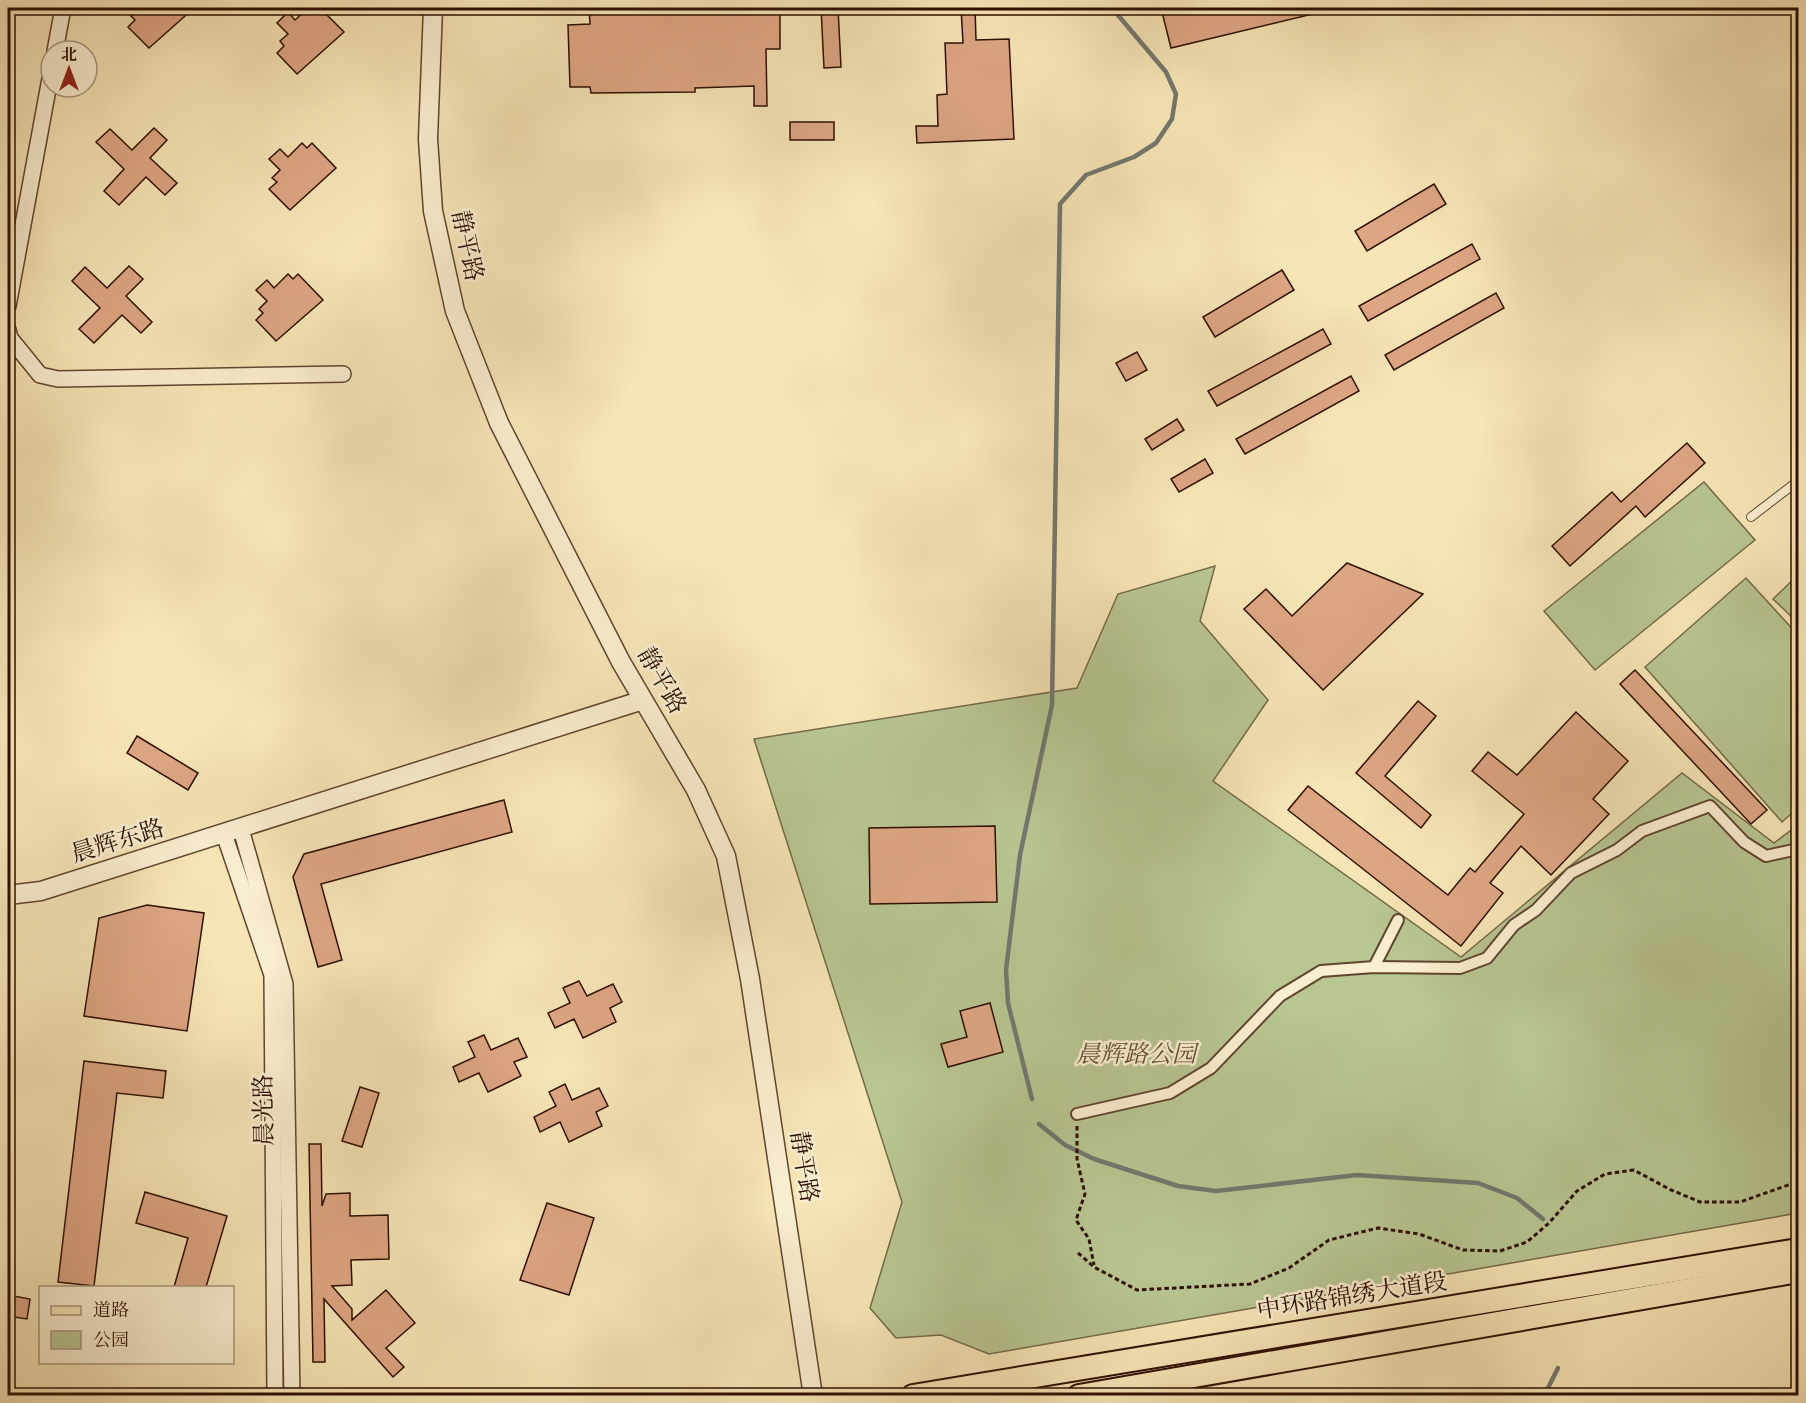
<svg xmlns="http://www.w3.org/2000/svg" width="1806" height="1403" font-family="'IM FELL English','Noto Serif SC',serif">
  <rect width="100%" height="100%" fill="#f7e5b6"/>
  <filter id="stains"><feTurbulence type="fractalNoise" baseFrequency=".00333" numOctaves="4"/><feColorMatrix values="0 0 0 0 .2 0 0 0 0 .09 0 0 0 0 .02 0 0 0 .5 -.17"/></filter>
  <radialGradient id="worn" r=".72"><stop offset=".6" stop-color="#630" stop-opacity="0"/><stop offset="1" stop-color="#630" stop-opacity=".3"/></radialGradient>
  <!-- green -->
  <g fill="#b8c692" stroke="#736a49" stroke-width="1.5">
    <polygon points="1704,482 1755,540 1595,670 1544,611"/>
    <polygon points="1215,566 1200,621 1268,700 1213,781 1461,957 1682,773 1774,843 1798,825 1798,1213 989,1354 941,1335 896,1338 870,1308 902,1202 754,739 1077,688 1118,594"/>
    <polygon points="1798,575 1798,623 1773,599"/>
    <polygon points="1746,578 1798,635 1798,808 1782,822 1645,667"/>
  </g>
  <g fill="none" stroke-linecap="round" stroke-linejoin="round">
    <!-- stream -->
    <g stroke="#73776e" stroke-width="4.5">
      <polyline points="1032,1099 1008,1003 1006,970 1020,855 1052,705 1060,204 1086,175 1134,157 1156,143 1172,119 1176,94 1166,72 1112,8"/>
      <polyline points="1039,1124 1065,1145 1094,1159 1178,1186 1216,1191 1357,1175 1478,1183 1517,1198 1543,1219"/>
      <polyline points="1537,1396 1548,1388 1558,1368"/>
    </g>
  </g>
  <!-- building -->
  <g fill="#dda683" stroke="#2e0f00" stroke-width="1.5">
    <polygon points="140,8 194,8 149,48 128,27 135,20 131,16"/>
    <polygon points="308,8 320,8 344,32 297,74 277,53 284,46 280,41 288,34 277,23 288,12 295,20"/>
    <polygon points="589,8 780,8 780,49 766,49 767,106 754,106 754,86 695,88 695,92 591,93 590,87 570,87 568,25 590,24"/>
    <polygon points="821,8 838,8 841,67 824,68"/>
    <polygon points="961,8 975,8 976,40 1009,39 1014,139 917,143 916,126 938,126 937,95 947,94 945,43 963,43"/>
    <polygon points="1161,8 1199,8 1200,11 1216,8 1320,8 1321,12 1171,48"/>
    <rect x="790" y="122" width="44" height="18"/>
    <polygon points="154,128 167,140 150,158 177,183 165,195 146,177 119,205 104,191 124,169 96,142 110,129 132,150"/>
    <polygon points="302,143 307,148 312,143 336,168 290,210 269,189 277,182 272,178 280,170 269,159 280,149 288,157"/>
    <polygon points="1434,184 1446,204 1367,251 1355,231"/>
    <polygon points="1472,244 1480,259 1368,321 1359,306"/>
    <polygon points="129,266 143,279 126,296 152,322 141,333 122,315 94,343 79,329 100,308 72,281 85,267 107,288"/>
    <polygon points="1282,270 1294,290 1215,337 1203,317"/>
    <polygon points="288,274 293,279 298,274 323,300 276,341 256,320 263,313 259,309 267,301 256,290 267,280 274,288"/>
    <polygon points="1496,293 1504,308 1394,370 1385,355"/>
    <polygon points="1323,329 1331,344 1217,406 1208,391"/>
    <polygon points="1137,352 1147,370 1126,381 1116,363"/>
    <polygon points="1351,376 1359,391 1245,454 1236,439"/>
    <polygon points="1177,419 1184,430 1152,450 1145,439"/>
    <polygon points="1687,443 1705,463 1645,517 1636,506 1570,566 1552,546 1612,492 1621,502"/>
    <polygon points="1205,459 1213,473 1179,492 1171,479"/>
    <polygon points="1347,563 1423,594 1323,690 1244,609 1266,589 1292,616"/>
    <polygon points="1635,670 1767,810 1751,824 1620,684"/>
    <polygon points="1418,701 1436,716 1385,776 1431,815 1421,828 1356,773"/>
    <polygon points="1576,712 1628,761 1593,799 1609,814 1551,875 1521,846 1490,883 1503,893 1461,946 1288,810 1308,786 1448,895 1470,868 1475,872 1524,814 1472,771 1488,752 1517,775"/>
    <polygon points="137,736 198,773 188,790 127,753"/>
    <polygon points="504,800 512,832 321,884 342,960 318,967 293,877 304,854"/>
    <polygon points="995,826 997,902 870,904 869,828"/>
    <polygon points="147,905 204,913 187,1031 84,1016 99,918"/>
    <polygon points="579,981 587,996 613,984 622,1002 610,1008 616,1022 583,1038 574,1019 555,1028 548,1013 570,1003 563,988"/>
    <polygon points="990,1003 1003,1052 948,1067 941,1044 967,1037 960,1011"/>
    <polygon points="484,1035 491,1050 518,1038 527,1057 514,1062 521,1076 488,1092 479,1073 459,1082 453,1067 475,1057 468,1042"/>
    <polygon points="84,1061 166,1071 163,1098 117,1093 94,1286 58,1282"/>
    <polygon points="565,1084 572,1100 599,1088 608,1106 596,1112 602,1126 569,1142 560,1122 540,1132 534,1117 556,1106 549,1092"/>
    <polygon points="360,1087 379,1093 362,1147 342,1141"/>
    <polygon points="309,1144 321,1144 322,1206 326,1194 350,1193 350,1216 388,1215 389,1259 351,1260 352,1285 332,1286 352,1309 352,1320 386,1290 415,1323 386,1348 404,1367 393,1377 324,1299 325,1362 313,1362"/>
    <polygon points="145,1192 227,1216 206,1287 174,1287 188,1238 136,1223"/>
    <polygon points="547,1203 594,1218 569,1295 520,1280"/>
    <polygon points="8,1295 30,1299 27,1319 8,1316"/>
  </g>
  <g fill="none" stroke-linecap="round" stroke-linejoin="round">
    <defs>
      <polyline id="service" points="1751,517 1798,481"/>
      <g id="pedestrian">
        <polyline points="1374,967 1398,920"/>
        <polyline points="1077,1114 1170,1093 1211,1068 1280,996 1321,971 1374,967 1460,968 1487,958 1514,925 1536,910 1571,873 1617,850 1642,831 1710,806 1744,842 1766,856 1798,849"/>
      </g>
      <g id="minor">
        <polyline points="55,51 63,8"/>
        <polyline points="8,306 51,73"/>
        <polyline points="8,330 10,338 40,375 58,379 343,374"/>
        <polyline points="241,829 285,984 292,1396"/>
        <polyline points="224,834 272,975 275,1396"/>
      </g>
      <g id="tertiary">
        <polyline points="433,8 428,139 433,211 455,311 499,423 621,662 696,790 726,856 750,979 813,1396"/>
        <polyline points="8,895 41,891 643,700"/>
      </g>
      <g id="primary">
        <polyline points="913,1396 1798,1250"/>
        <polyline points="1079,1396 1798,1271"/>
      </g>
    </defs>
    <!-- service casing -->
    <use href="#service" stroke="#60442e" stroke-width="10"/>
    <!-- pedestrian casing -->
    <use href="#pedestrian" stroke="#60442e" stroke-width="14"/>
    <!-- minor casing -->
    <use href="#minor" stroke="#60442e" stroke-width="18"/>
    <!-- tertiary casing -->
    <use href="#tertiary" stroke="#60442e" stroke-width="21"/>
    <!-- primary casing -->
    <use href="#primary" stroke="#2e0f00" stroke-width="26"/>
    <!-- path -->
    <g stroke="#2e0f00" stroke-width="3" stroke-dasharray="4.5 3" stroke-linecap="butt">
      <polyline points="1077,1126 1077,1159 1085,1194 1076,1220 1089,1239 1094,1265"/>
      <polyline points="1078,1253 1094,1267 1137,1290 1250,1284 1289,1268 1329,1240 1378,1228 1419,1234 1463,1250 1500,1251 1527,1242 1549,1223 1577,1191 1605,1174 1634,1170 1669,1189 1700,1202 1740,1202 1791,1184 1798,1178"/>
    </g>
    <!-- service -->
    <use href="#service" stroke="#faeed0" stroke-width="8"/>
    <!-- pedestrian -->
    <use href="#pedestrian" stroke="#faeed0" stroke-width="10"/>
    <!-- minor -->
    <use href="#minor" stroke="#faeed0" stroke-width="15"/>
    <!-- tertiary -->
    <use href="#tertiary" stroke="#faeed0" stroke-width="18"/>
    <!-- primary -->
    <use href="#primary" stroke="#f7e5b6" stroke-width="22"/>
  </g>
  <g text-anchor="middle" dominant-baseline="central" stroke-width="5" stroke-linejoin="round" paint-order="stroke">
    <!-- street labels -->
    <g font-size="24" fill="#2e0f00" stroke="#faeed0">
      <text transform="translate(466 246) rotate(78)">静平路</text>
      <text transform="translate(661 681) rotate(60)">静平路</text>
      <text transform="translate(118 842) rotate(-17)">晨辉东路</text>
      <text transform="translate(265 1110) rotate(-91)">晨光路</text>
      <text transform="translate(803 1167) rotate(81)">静平路</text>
      <text transform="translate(1352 1297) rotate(-9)">中环路锦绣大道段</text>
    </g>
    <!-- park labels -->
    <g font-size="24" font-style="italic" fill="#5e4f33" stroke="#faeed0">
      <text x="1136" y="1055">晨辉路公园</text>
    </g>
  </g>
  <!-- margin -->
  <rect width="1806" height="1403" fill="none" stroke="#f7e5b6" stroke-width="30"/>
  <rect x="9" y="9" width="1788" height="1385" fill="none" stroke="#2e0f00" stroke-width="3"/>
  <rect x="15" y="15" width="1776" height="1373" fill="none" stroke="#2e0f00" stroke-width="1.5"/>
  <!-- legend -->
  <rect x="39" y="1286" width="195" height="78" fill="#faeed0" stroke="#a8957d" stroke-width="1.5"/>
  <rect x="51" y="1306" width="30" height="9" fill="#f7e5b6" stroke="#a8957d" stroke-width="1.5"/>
  <text x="93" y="1316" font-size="18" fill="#2e0f00">道路</text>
  <rect x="51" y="1331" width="30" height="18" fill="#b8c692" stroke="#a8957d" stroke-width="1.5"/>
  <text x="93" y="1346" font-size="18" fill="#2e0f00">公园</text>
  <!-- north arrow -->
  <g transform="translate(69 69)"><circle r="28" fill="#faeed0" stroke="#a8957d" stroke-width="1.5"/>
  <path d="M0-4.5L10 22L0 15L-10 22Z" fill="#8f2418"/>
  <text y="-9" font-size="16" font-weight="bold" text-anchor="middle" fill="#2e0f00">北</text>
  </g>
  <rect width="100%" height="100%" filter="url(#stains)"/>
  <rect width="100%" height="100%" fill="url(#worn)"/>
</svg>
